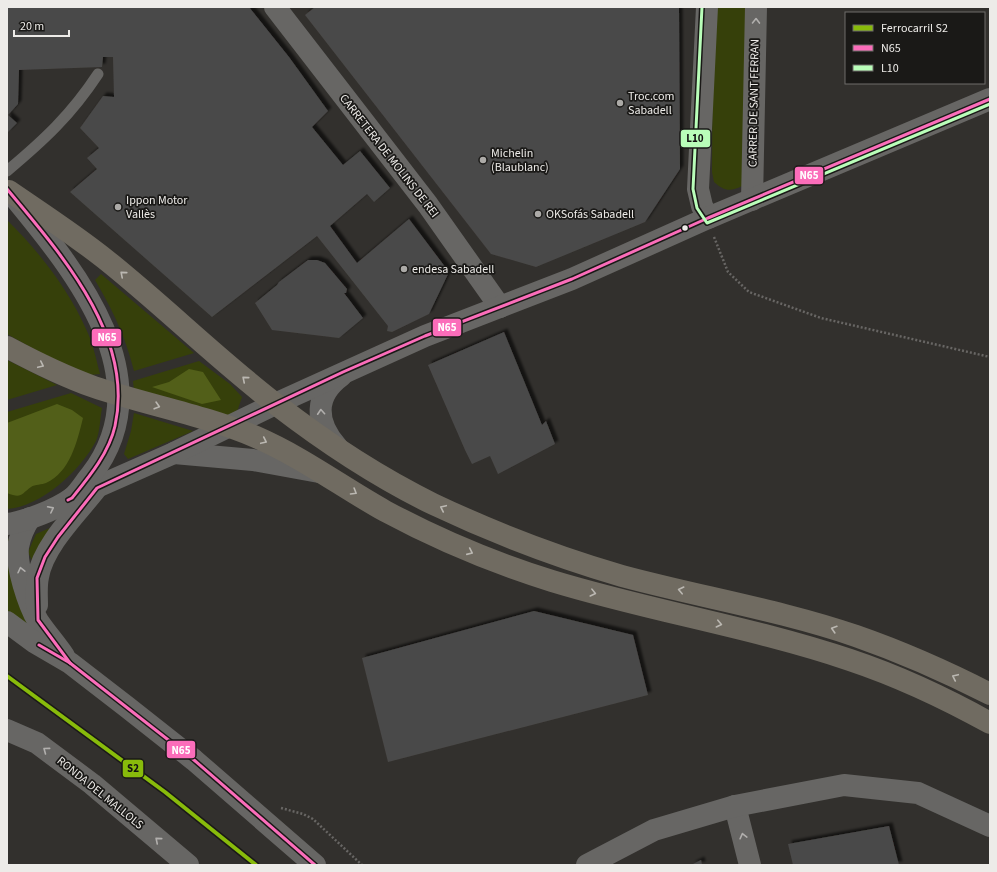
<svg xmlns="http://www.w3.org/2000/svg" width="997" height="872" font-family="'Source Sans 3',sans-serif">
  <defs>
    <filter id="shadow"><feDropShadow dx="3.5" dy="-3.5" stdDeviation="1" flood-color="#0009"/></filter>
  </defs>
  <rect width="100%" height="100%" fill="#32302d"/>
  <!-- green -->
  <g fill="#36400a">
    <path d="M713,7h38l-9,179c-12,6 -18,5 -28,-4l-2,-10z"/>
    <path d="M7,220c31,30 62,70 79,109 7,14 10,30 14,45l-11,1 -46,-21 -36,-20z"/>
    <path d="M101,274l93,79 -60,18c-9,-36 -21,-60 -39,-91z"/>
    <polygon points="7,360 57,385 7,400"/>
    <polygon points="199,361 230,384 242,397 238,409 233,415 224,415 134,390 133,381"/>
    <path d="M71,393l31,15c-2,10 -2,24 -6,33 -15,29 -55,66 -89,68v-97z"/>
    <polygon points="134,413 193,431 128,459 124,454 131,431"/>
    <polygon points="68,520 34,565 28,552 36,534"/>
    <polygon points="7,539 9,539 9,561 29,622 24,627 7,614"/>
  </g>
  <!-- forest -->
  <g fill="#525f19">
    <polygon points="189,369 203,372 221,400 202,404 152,387 169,382"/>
    <path d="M57,404l15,6 11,8c-6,24 -13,54 -37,65 -4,2 -11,1 -15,4 -10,7 -9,12 -24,6v-70z"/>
  </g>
  <!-- building -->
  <g fill="#4a4948" filter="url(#shadow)">
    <polygon points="7,7 249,7 289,57 328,111 312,127 343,165 360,151 390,188 374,202 367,194 330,226 357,263 409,219 449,272 429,314 392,332 387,331 388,326 317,236 212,317 70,192 97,169 87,158 99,148 80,128 103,96 114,97 113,57 103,57 102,67 19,70 18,104 8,115 17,123 7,133"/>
    <polygon points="315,7 679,7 680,169 645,222 536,267 491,254 305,15"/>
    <polygon points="308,260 317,260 325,263 347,289 346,293 344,293 363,318 339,338 272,330 255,303 277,285 279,282"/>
    <polygon points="504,332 542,425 546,421 555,444 498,474 490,456 472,464 465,450 428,365"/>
    <polygon points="534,611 633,635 648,695 388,762 362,658"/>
    <polygon points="889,826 899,865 793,865 788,844"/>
    <polygon points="701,860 702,865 691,865"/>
  </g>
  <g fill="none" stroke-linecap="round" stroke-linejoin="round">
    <!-- path -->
    <g stroke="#686664" stroke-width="2.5" stroke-dasharray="2 2" stroke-linecap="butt">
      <polyline points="714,237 728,272 749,292 821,318 990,357"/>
      <polyline points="281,808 303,814 313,819 362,865"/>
    </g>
    <!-- service -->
    <path stroke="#676664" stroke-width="11" d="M7,171c37,-31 64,-56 91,-97"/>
    <!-- minor -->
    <g stroke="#676664" stroke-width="22">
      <polyline points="707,7 698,189 702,206 708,218"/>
      <polyline points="752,200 756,7"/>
      <polyline points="7,730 37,743 92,784 188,865"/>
      <polyline points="735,806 750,865"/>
      <polyline points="587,865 654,830 735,806 844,785 918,793 990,826"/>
    </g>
    <!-- tertiary -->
    <polyline stroke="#676664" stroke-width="22" points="275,7 428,205 500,307"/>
    <!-- secondary -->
    <g stroke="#676664" stroke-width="22">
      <path d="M337,447c-22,-25 -23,-51 4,-71"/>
      <polyline points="174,453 253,460 319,472"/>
      <polyline points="72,498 174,453 275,404 425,336 572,279 708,218 990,99"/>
      <path d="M30,518c-6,9 -10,18 -12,29 -2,19 10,57 20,74 8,12 18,23 26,35"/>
      <path d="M7,524c18,-2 50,-15 65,-26 7,-5 13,-16 19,-23 73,-95 -15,-203 -76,-277"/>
      <path d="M37,605c0,-9 -1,-19 1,-28 5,-31 38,-63 57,-87"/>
      <polyline points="7,622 34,642 70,663 127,707 194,760 315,865"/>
    </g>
    <!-- motorway -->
    <g stroke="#706b61" stroke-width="22">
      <path d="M9,191c32,22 66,44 96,68 59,47 112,100 172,146 48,37 101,72 156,99 61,29 124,53 189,72 78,21 158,34 234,60 46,16 91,36 134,58"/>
      <path d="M7,347c28,15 56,29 87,40 53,18 110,28 162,50 46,20 86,50 129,74 54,29 109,52 167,70 98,30 200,46 298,79 48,16 95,38 140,63"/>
    </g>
    <defs>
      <g id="bus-1">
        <path d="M7,189c53,64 128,147 108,237 -6,27 -26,51 -43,72l-4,2"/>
        <polyline points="39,645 70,663 194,760 315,865"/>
        <polyline points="70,663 38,620 37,578 45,557 58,537 97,488 343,372 425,336 572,279 708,218 990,99"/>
      </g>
      <polyline id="bus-2" points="702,7 693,189 697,208 707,223 990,104"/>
    </defs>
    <!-- bus-1 casing -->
    <use href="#bus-1" stroke="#1a1917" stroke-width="6"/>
    <!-- bus-2 casing -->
    <use href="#bus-2" stroke="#1a1917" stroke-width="6"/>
    <!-- bus-1 -->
    <use href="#bus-1" stroke="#fb6dba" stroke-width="3"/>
    <!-- bus-2 -->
    <use href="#bus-2" stroke="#b9feb9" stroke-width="3"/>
    <defs>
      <polyline id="rail-1" points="7,676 165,792 256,865"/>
    </defs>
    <!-- rail-1 casing -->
    <use href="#rail-1" stroke="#1a1917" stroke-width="7"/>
    <!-- rail-1 -->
    <use href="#rail-1" stroke="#88bb0b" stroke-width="4"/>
  </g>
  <!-- one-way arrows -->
  <defs><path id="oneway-chevron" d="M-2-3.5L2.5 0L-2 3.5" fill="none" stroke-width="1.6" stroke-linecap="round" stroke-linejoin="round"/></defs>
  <g stroke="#b1afad">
    <use href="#oneway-chevron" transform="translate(756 21) rotate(-89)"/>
    <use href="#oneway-chevron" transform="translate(321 412) rotate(-94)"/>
    <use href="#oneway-chevron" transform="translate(51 509) rotate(-27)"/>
    <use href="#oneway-chevron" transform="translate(21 570) rotate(-103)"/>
    <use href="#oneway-chevron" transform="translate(46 750) rotate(-143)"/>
    <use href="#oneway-chevron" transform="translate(743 836) rotate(-104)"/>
    <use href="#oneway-chevron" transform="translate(158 840) rotate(-140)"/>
  </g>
  <g stroke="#bbb8b2">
    <use href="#oneway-chevron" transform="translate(123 274) rotate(-139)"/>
    <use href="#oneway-chevron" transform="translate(41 365) rotate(25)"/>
    <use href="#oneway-chevron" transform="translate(245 379) rotate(-140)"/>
    <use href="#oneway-chevron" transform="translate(157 406) rotate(16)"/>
    <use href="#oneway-chevron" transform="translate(264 441) rotate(25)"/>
    <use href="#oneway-chevron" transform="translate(354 492) rotate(31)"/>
    <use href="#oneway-chevron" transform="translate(443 508) rotate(-155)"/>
    <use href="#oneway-chevron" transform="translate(470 552) rotate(24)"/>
    <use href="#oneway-chevron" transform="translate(681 590) rotate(-167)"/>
    <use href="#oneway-chevron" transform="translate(593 593) rotate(14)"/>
    <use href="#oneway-chevron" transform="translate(719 624) rotate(13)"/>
    <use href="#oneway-chevron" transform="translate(834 629) rotate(-163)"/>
    <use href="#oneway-chevron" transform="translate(955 677) rotate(-155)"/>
  </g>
  <!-- markers -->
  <g fill="#acaaa7" stroke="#1a1917" stroke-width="1.5">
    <circle cx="620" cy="103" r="4"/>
    <circle cx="483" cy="160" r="4"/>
    <circle cx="118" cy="207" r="4"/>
    <circle cx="538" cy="214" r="4"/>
    <circle cx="404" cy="269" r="4"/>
  </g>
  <circle fill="#edebe8" stroke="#1a1917" stroke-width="1.5" cx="685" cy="228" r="3.5"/>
  <g text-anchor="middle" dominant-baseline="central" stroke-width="3.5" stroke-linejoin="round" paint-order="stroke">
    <!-- poi labels -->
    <g font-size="12" fill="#edebe8" stroke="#1a1917" text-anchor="start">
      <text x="628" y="96">Troc.com<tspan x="628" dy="14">Sabadell</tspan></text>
      <text x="491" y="153">Michelin<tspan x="491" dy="14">(Blaublanc)</tspan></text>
      <text x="126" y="200">Ippon Motor<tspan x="126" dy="14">Vallès</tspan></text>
      <text x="546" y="214">OKSofás Sabadell</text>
      <text x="412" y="269">endesa Sabadell</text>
    </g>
    <!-- street labels -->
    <g font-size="12" fill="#edebe8" stroke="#1a1917">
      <text transform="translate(754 103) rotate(-89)">CARRER DE SANT FERRAN</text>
      <text transform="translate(389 156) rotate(52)">CARRETERA DE MOLINS DE REI</text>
      <text transform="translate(100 793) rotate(39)">RONDA DEL MALLOLS</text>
    </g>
  </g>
  <g stroke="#1a1917" stroke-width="1.5">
    <rect x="680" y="129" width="31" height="19" rx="4" fill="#b9feb9"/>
    <rect x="794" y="166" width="30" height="19" rx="4" fill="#fb6dba"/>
    <rect x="432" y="318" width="30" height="19" rx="4" fill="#fb6dba"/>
    <rect x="91" y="328" width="31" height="19" rx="4" fill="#fb6dba"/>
    <rect x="166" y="740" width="30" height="19" rx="4" fill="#fb6dba"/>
    <rect x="122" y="759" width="22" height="19" rx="4" fill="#88bb0b"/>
  </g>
  <g font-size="11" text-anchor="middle" font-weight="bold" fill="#fff">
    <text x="809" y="179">N65</text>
    <text x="447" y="331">N65</text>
    <text x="107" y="341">N65</text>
    <text x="181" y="754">N65</text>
  </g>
  <g font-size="11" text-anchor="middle" font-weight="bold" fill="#111">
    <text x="695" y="142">L10</text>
    <text x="133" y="772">S2</text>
  </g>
  <!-- border -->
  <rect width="997" height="872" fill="none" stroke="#edebe8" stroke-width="16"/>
  <!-- legend -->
  <rect x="845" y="12" width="140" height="72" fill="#1a1917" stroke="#6e6d6b"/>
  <rect x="853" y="25" width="20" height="6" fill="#88bb0b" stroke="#6e6d6b"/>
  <text x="881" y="32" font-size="12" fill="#edebe8">Ferrocarril S2</text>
  <rect x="853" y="45" width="20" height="6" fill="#fb6dba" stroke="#6e6d6b"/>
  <text x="881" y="52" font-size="12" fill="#edebe8">N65</text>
  <rect x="853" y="65" width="20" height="6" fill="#b9feb9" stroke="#6e6d6b"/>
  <text x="881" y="72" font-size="12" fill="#edebe8">L10</text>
  <!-- scale -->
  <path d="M14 30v6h55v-6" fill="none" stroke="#edebe8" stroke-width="2"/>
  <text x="20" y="30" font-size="12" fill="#edebe8" stroke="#1a1917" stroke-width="3" paint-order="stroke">20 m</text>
</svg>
